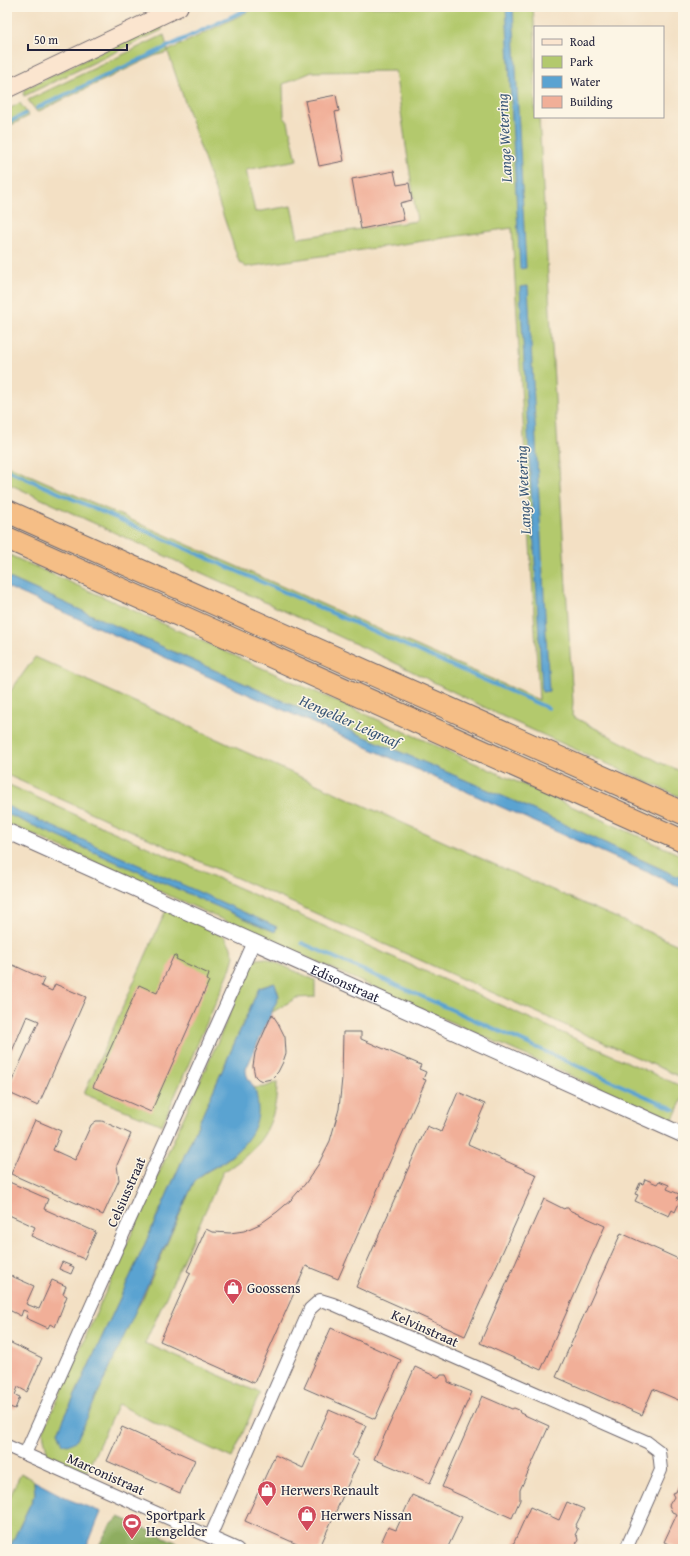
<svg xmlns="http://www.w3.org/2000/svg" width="690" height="1556" font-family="'Gentium Book Plus',serif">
  <rect width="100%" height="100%" fill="#fcf5e5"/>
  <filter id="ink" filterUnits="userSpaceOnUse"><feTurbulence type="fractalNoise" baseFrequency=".025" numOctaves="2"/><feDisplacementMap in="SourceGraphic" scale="8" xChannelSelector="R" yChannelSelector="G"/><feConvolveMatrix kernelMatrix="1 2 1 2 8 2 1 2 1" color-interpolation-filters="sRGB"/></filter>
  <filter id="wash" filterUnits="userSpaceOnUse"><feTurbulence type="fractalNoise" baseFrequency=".012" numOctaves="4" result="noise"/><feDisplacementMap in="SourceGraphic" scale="16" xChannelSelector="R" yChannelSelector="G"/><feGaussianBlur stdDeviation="0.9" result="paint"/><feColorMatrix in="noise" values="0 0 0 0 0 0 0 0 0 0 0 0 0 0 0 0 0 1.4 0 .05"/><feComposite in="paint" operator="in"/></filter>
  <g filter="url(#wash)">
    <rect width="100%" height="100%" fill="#f3e0c4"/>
    <!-- green -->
    <g fill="#b3c96d" stroke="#6a7654" fill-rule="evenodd">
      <path d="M257,7h276l2,29v81h4c11,195 22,390 34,585l-1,14 89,47 22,9v26l-175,-79 -135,-67 -366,-169v-18l532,235 -27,-472 -266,39 -7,-5 -71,-210 -14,4 -117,56 -9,-12 136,-65 4,16zM395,71l22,150 -119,17 -7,-32 -36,6 -9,-42 51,-10 -9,-38 -4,-5 -1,-33 29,-12z"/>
      <polygon points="161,23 162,30 24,96 23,94 25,89"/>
      <polygon points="20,103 29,116 7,127 7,110"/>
      <polygon points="7,554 683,856 683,879 516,802 312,714 7,577"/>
      <polygon points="35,657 509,871 683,947 683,1078 7,775 7,696"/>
      <polygon points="7,784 683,1087 683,1098 673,1119 670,1120 7,823"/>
      <polygon points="166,910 224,936 230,945 234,956 230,970 162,1125 84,1094"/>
      <path d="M266,958l49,22v17l-19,1 -25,15 8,-17 -4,-13 -16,5 -119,267 -82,177 84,-132 52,-118c8,-9 18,-13 28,-19 28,-18 38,-43 32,-75l11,-1 12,-5c0,44 -18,68 -54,90l-78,171 115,50 -28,65 -79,-36 -35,-18 -31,67 -36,-14 -4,-5 -4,-20 178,-398 28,-66 8,-9z"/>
      <polygon points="21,1473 34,1481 35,1494 9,1549 7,1549 7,1503"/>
    </g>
    <!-- forest -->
    <polygon fill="#8ead60" stroke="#58684e" points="119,1517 124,1519 191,1549 97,1549 109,1527"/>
    <!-- water -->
    <g fill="#5aa3d1" stroke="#3e6286">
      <polygon points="506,7 513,7 526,268 520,269"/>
      <polygon points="528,286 549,691 542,692 520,287"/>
      <polygon points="7,577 312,714 516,802 683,879 683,888 7,587"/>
      <polygon points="7,806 277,927 275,932 7,814"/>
      <path d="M275,983l4,13 -33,73c0,9 4,11 8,19 3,5 4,17 4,24 -1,21 -19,40 -37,51 -9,6 -20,10 -27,19l-117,258 -9,5 -5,-1 -5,-12 82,-177 119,-267z"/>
      <polygon points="34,1481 70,1500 101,1512 86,1549 9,1549 35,1494"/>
    </g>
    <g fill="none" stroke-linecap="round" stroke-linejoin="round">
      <!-- stream -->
      <g stroke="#5aa3d1" stroke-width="4">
        <polyline points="37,108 252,7"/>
        <polyline points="7,123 25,114"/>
        <polyline points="7,470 548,708"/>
        <polyline points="302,943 674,1109"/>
      </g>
    </g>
    <g id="blocks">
      <!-- building -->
      <g fill="#f1af98">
        <polygon points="336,95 339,111 335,112 344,161 319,166 305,101"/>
        <polygon points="394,171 397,185 409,183 412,200 400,203 404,220 361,229 352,179"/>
        <polygon points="174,955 177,957 176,959 209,974 207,980 209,981 151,1112 93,1087 139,985 157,993"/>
        <polygon points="13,965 44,979 41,986 52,991 55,984 86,997 38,1106 7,1092 39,1021 27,1016 7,1063 7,979"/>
        <polygon points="272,1014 278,1023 285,1037 286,1053 283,1062 278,1072 271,1079 262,1081 258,1079 255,1076 253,1066 255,1053"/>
        <polygon points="343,1032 361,1032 361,1039 421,1065 419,1069 426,1072 423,1079 426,1080 338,1279 306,1266 254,1383 160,1341 189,1276 191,1273 187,1271 206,1229 212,1232 230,1233 244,1231 260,1224 277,1212 291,1200 305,1184 318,1165 330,1141 339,1109 342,1078"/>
        <polygon points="458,1092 485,1104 468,1144 537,1175 465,1336 356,1287 427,1126 441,1132"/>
        <polygon points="35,1120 61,1131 53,1150 75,1160 91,1125 96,1121 102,1121 131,1134 117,1165 119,1180 103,1215 11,1174"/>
        <polygon points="645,1179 657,1184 659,1181 669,1185 667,1189 679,1194 677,1199 680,1201 675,1212 672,1210 669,1216 635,1201 638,1195 635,1194 640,1183 643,1184"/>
        <polygon points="7,1181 48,1199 44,1209 96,1232 84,1259 31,1236 35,1227 7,1214"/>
        <polygon points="544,1199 564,1209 565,1208 569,1208 569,1210 605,1226 541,1370 480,1343"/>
        <polygon points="621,1233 683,1261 683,1402 653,1389 642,1415 556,1377"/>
        <polygon points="62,1262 74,1267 71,1274 59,1269"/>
        <polygon points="7,1274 34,1286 26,1304 39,1309 52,1280 66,1286 63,1294 67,1296 55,1327 50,1324 48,1328 26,1318 28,1312 23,1310 21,1316 7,1309"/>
        <polygon points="331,1328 401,1360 375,1419 304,1388"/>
        <polygon points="7,1341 42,1358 27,1392 18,1387 15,1395 20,1397 15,1409 7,1406"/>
        <polygon points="415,1367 439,1378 441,1375 446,1375 448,1379 448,1382 472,1392 430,1483 374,1459"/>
        <polygon points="482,1396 512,1409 514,1408 519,1410 520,1413 549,1426 520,1490 520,1500 512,1518 442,1487"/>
        <polygon points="329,1410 366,1426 352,1456 359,1460 319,1549 308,1549 245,1521 275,1455 303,1468"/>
        <polygon points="122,1427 195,1460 180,1493 107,1461"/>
        <polygon points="683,1476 683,1549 679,1549 664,1542 677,1514 672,1512 669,1505 674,1497 672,1493 676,1492"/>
        <polygon points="412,1495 462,1517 447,1549 385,1549 383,1545 381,1543 388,1527 396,1530"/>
        <polygon points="567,1502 584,1509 575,1527 578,1529 575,1535 577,1536 578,1540 576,1544 572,1547 570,1546 569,1549 560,1549 557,1547 556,1549 511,1549 530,1507 559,1520"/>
      </g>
    </g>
  </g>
  <g filter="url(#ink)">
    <use href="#blocks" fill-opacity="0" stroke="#6b646b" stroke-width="1"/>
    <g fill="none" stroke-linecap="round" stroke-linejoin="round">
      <defs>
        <g id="minor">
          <polyline points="7,1446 237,1549"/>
          <polyline points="25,1454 254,942"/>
          <polyline points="210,1537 310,1309 320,1300 333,1304 647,1442 659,1451 661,1470 626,1549"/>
        </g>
        <g id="tertiary">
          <path id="s1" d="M7,831l676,304"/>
        </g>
        <polyline id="secondary" points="7,89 179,7"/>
        <g id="motorway">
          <polyline points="7,511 683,813"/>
          <polyline points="7,538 683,841"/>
        </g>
      </defs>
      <!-- minor casing -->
      <use href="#minor" stroke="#6b646b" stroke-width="14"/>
      <!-- tertiary casing -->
      <use href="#tertiary" stroke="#6b646b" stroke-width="17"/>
      <!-- secondary casing -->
      <use href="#secondary" stroke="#6b646b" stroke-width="19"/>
      <!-- motorway casing -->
      <use href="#motorway" stroke="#6b646b" stroke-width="24"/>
      <!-- minor -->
      <use href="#minor" stroke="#fff" stroke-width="12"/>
      <!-- tertiary -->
      <use href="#tertiary" stroke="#fff" stroke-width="15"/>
      <!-- secondary -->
      <use href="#secondary" stroke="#fbe5cf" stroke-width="17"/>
      <!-- motorway -->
      <use href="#motorway" stroke="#f5be86" stroke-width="22"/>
    </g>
  </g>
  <!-- icons -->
  <defs>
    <symbol id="shop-pin" viewBox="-11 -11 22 30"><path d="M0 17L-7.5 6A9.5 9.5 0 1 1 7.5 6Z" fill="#d1495b" stroke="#fcf5e5"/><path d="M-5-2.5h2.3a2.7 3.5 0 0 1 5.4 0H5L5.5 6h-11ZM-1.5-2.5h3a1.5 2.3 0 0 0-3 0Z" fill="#fff"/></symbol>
    <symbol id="stadium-pin" viewBox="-11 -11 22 30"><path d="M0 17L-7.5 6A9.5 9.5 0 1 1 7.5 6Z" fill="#d1495b" stroke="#fcf5e5"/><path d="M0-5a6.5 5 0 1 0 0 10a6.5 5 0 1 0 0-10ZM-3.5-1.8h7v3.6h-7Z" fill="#fff"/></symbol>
  </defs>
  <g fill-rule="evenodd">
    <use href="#shop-pin" x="222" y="1277" width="22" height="30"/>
    <use href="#shop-pin" x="256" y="1479" width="22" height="30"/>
    <use href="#shop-pin" x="296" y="1504" width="22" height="30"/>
    <use href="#stadium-pin" x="121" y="1512" width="22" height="30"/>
  </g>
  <g text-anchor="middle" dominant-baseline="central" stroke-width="3" stroke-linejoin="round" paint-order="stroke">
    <!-- street labels -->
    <g font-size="14" fill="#22223b" stroke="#fcf5e5">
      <text stroke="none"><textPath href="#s1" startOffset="371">Edisonstraat</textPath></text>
      <text transform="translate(126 1192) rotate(-66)">Celsiusstraat</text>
      <text transform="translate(425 1328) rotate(24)">Kelvinstraat</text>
      <text transform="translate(106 1474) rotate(24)">Marconistraat</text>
    </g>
    <!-- poi labels -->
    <g font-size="14" fill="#22223b" stroke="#fcf5e5" text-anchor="start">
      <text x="247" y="1288">Goossens</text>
      <text x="281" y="1490">Herwers Renault</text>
      <text x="146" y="1515">Sportpark<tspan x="146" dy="16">Hengelder</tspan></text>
      <text x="321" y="1515">Herwers Nissan</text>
    </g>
    <!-- water labels -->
    <g font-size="15" font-style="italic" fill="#385677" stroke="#fcf5e5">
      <text transform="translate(504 138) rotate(-93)">Lange Wetering</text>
      <text transform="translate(523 490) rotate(-93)">Lange Wetering</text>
      <text transform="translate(350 721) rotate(24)">Hengelder Leigraaf</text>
    </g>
  </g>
  <!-- margin -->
  <rect width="690" height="1556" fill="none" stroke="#fcf5e5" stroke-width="24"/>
  <!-- legend -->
  <rect x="534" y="26" width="130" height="92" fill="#fcf5e5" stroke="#a5a1a1"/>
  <rect x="542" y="39" width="20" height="6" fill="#fbe5cf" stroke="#a5a1a1"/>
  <text x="570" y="46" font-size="12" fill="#22223b">Road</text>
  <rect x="542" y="56" width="20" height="12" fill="#b3c96d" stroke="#a5a1a1"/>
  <text x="570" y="66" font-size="12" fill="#22223b">Park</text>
  <rect x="542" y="76" width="20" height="12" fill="#5aa3d1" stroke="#a5a1a1"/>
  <text x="570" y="86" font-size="12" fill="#22223b">Water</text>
  <rect x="542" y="96" width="20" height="12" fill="#f1af98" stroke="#a5a1a1"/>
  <text x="570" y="106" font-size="12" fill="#22223b">Building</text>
  <!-- scale -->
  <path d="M28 44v6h99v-6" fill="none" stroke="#22223b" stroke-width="2"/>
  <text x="34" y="44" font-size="12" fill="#22223b" stroke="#fcf5e5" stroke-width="3" paint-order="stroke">50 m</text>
</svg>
